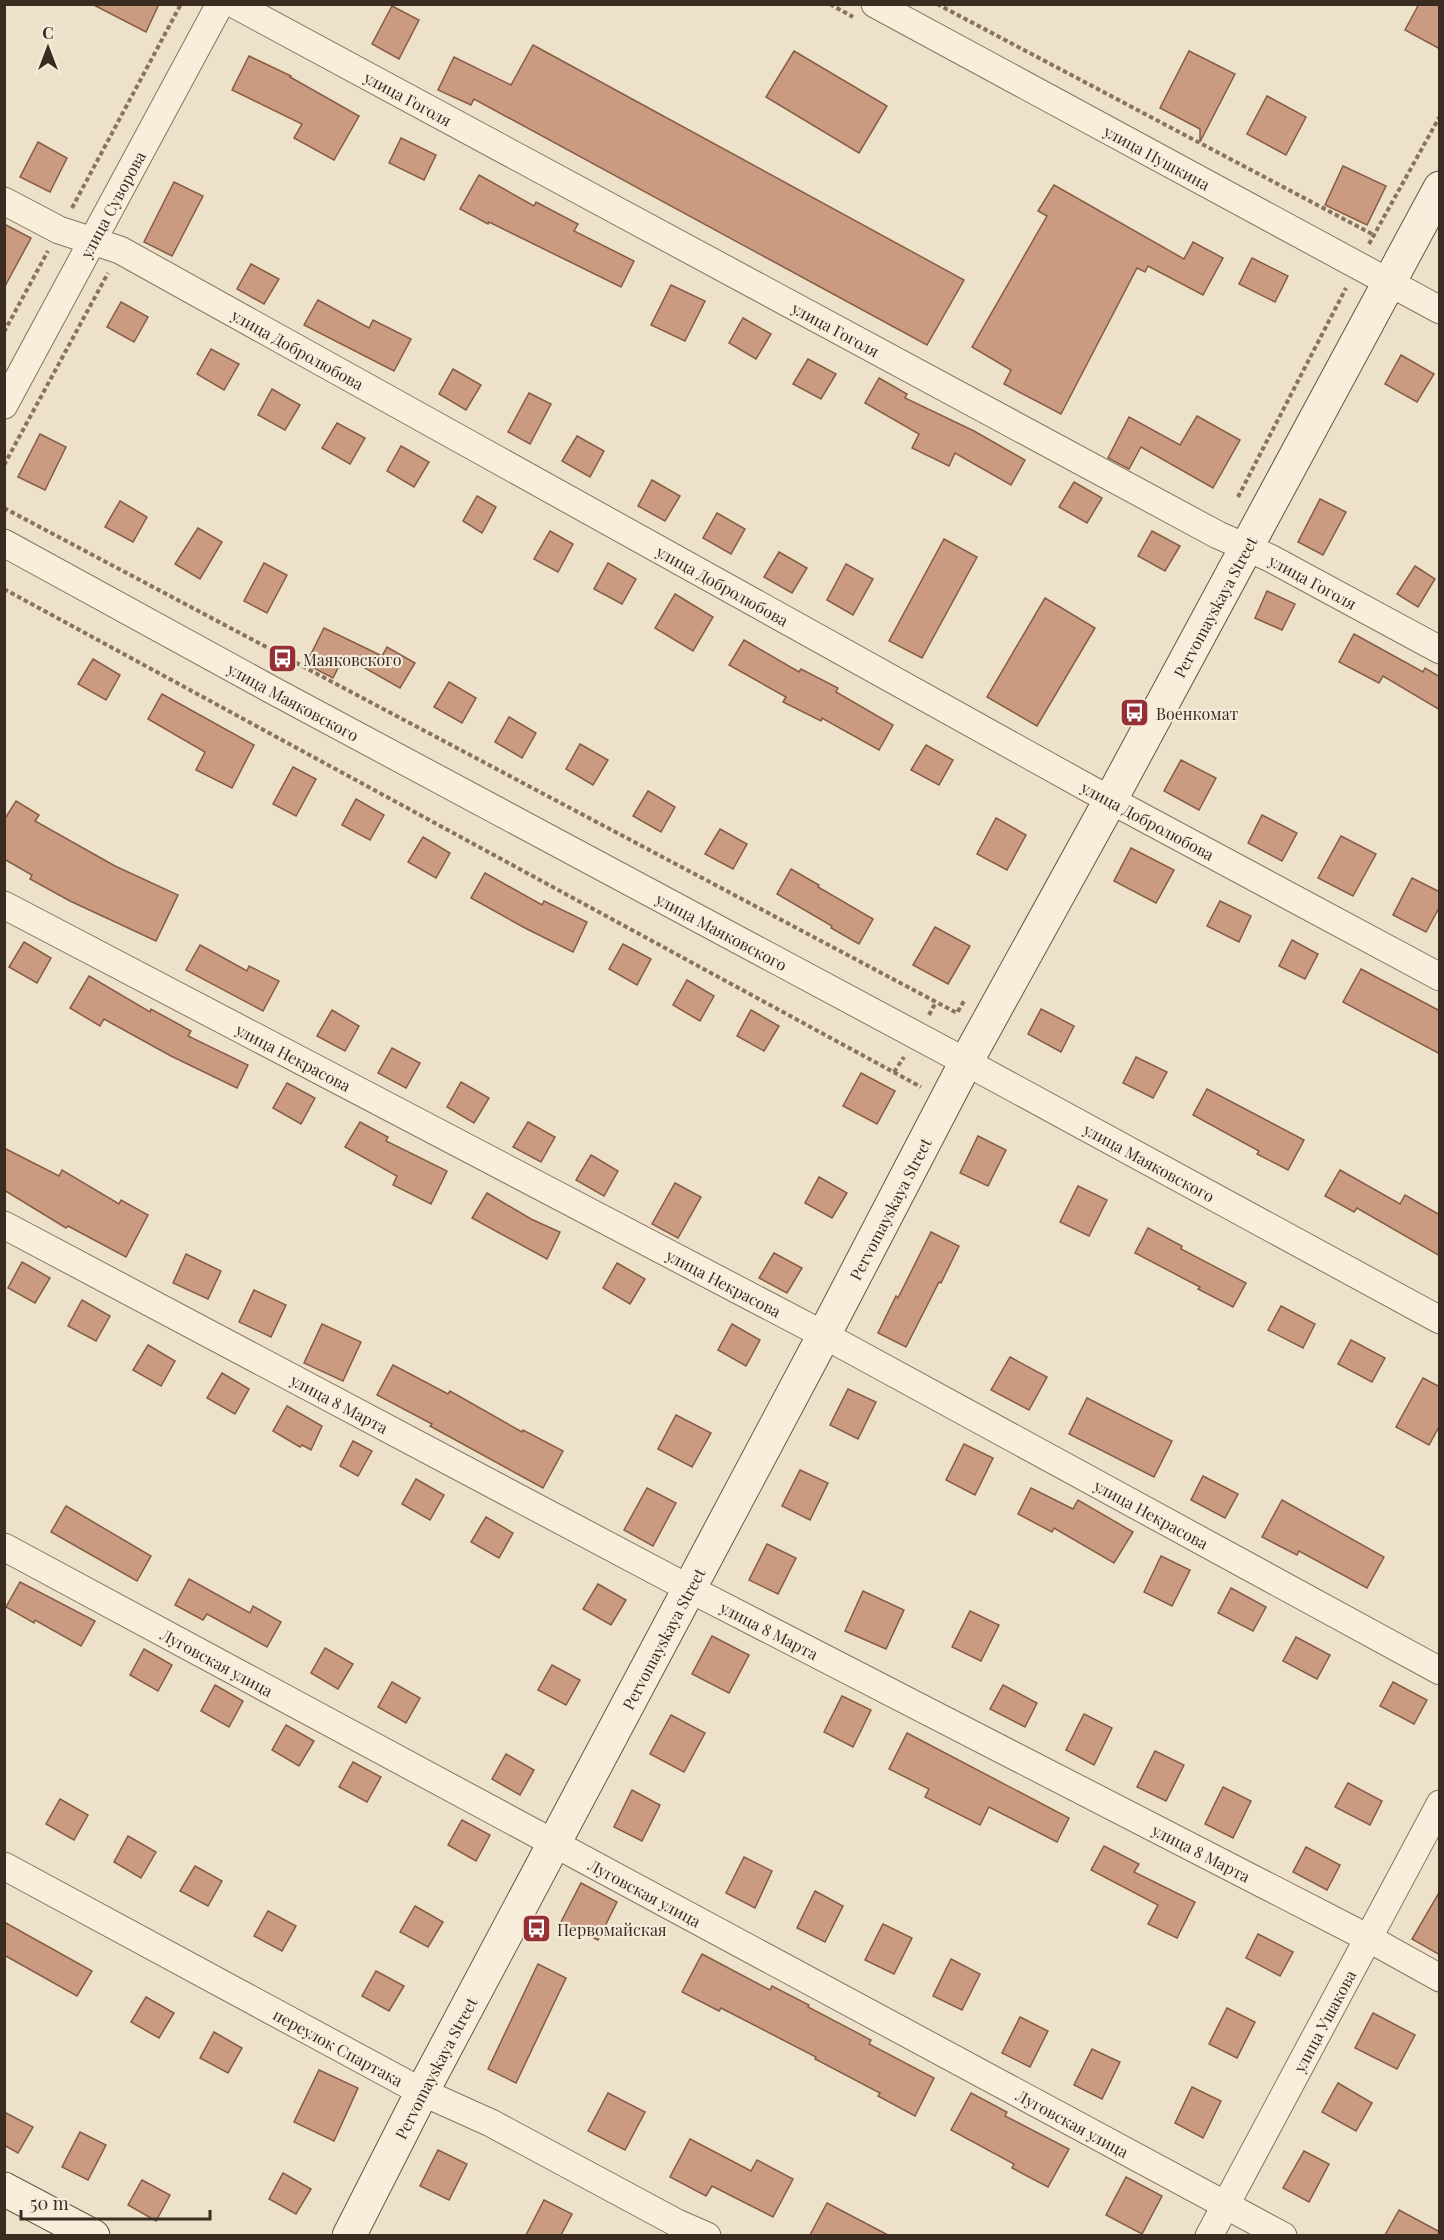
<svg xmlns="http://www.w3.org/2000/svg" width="1444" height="2240" font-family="'Playfair Display',serif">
  <rect width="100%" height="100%" fill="#ede1c9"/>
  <!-- building -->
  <g fill="#ca9b80" stroke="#875c45" stroke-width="1.5">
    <polygon points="92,4 159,4 146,32"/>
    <polygon points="1419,4 1440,4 1440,49 1405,30"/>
    <polygon points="392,6 419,20 399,59 372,44"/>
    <polygon points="533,45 964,280 927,345 474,99 471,105 438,90 454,57 511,85"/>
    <polygon points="794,51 887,106 859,153 766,97"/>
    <polygon points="1189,51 1235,74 1200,142 1200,129 1160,108"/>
    <polygon points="249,56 291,76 290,77 359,116 334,160 294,138 302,124 232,90"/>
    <polygon points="1267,96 1306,117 1286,155 1247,134"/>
    <polygon points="401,138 436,155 424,180 389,163"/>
    <polygon points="38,142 67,158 50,192 20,177"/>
    <polygon points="1343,166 1386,186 1367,225 1325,205"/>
    <polygon points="479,175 534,206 536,202 578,224 574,231 634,261 621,287 489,222 488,224 460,209"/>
    <polygon points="174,182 203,196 172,256 144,242"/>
    <polygon points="1054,185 1184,259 1193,242 1223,258 1203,295 1148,266 1145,272 1137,268 1061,414 1004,384 1011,370 972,347 1047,216 1038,211"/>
    <polygon points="4,224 31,238 4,288"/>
    <polygon points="1252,258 1288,276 1275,302 1239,284"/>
    <polygon points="251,264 279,279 264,304 237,289"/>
    <polygon points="671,285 705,301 685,341 651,325"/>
    <polygon points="318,300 369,328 373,320 411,339 394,371 304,325"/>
    <polygon points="121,302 148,317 134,342 107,327"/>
    <polygon points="743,318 771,334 756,359 729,343"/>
    <polygon points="211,349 239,364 224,390 197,374"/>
    <polygon points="1401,355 1434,374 1417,402 1385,384"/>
    <polygon points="808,359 836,374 821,399 793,384"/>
    <polygon points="453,369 481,385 466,410 439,394"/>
    <polygon points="879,378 907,394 905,398 974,431 1025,460 1011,485 955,453 949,466 912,448 919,434 865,403"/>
    <polygon points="272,389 300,405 285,430 258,415"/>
    <polygon points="529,393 551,404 530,444 508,432"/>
    <polygon points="1197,416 1240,440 1213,488 1141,447 1129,469 1108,458 1129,417 1180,445"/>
    <polygon points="337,423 365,438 350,464 322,448"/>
    <polygon points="40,434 66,447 45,490 18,477"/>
    <polygon points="577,436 604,451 590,477 562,461"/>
    <polygon points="401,446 429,462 414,487 387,471"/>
    <polygon points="652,480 680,496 665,521 638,506"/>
    <polygon points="1074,482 1102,498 1087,523 1059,507"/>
    <polygon points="477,496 496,507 482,533 463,521"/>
    <polygon points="1320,499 1346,512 1323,555 1298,542"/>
    <polygon points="120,501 147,517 133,542 105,527"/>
    <polygon points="717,513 745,529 731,554 703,538"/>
    <polygon points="198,528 222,542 200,579 175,564"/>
    <polygon points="550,531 573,544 558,572 534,559"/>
    <polygon points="1152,531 1180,546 1165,571 1138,556"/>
    <polygon points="944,539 977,557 922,658 889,641"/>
    <polygon points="779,552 807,568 792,593 764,577"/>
    <polygon points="264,563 287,575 267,613 244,601"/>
    <polygon points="608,563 636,579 622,604 594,589"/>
    <polygon points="846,564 873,579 853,615 827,600"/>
    <polygon points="1415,566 1435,579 1418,607 1397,594"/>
    <polygon points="1267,591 1295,604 1282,630 1255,618"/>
    <polygon points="675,594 713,617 693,651 655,628"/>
    <polygon points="1045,598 1095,628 1037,726 987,697"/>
    <polygon points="324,628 382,656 387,647 415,663 400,688 344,656 333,678 306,664"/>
    <polygon points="1354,634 1423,672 1425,668 1440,677 1440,710 1383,676 1379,683 1339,662"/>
    <polygon points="744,640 799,672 801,669 838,688 836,692 893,725 879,750 822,718 821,721 783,702 786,697 729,665"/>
    <polygon points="93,659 120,675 106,700 78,684"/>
    <polygon points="449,682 476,698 462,723 434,707"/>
    <polygon points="162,694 254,745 232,788 196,770 205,752 148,719"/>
    <polygon points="509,717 536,733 522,758 495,742"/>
    <polygon points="580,744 608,760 593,785 566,769"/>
    <polygon points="926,745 953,760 939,785 911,770"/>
    <polygon points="1181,760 1216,778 1199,810 1164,791"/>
    <polygon points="293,767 316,779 296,816 273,804"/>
    <polygon points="648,791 675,807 661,832 633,816"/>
    <polygon points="356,799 384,815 370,840 342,825"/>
    <polygon points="16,801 39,815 35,821 115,866 178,895 156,941 70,901 30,879 32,875 4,859 4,820"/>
    <polygon points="1262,815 1297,833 1282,861 1248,843"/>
    <polygon points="996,818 1026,835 1007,870 977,854"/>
    <polygon points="720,829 747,844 733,869 705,854"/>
    <polygon points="1341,836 1376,854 1353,896 1318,878"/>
    <polygon points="423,837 450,853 436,878 408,862"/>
    <polygon points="1131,848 1174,870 1156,903 1114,881"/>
    <polygon points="791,869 819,885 818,887 873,919 859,944 831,928 832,926 777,894"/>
    <polygon points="485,873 542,905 544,901 587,922 573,952 525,928 471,898"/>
    <polygon points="1412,878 1440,892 1440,906 1426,932 1393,915"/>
    <polygon points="1220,901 1251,916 1239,942 1207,926"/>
    <polygon points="935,927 970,946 948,984 913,965"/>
    <polygon points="1292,940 1318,954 1305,979 1279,966"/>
    <polygon points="24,942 51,958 37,983 9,967"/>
    <polygon points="623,944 651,959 637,985 609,969"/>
    <polygon points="200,945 247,971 249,966 279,981 263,1011 186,970"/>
    <polygon points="1361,969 1440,1011 1440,1054 1343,1002"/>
    <polygon points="89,976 150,1012 151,1009 191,1031 188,1036 248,1065 237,1088 171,1056 104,1019 100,1026 70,1008"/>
    <polygon points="687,980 714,996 700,1021 673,1005"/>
    <polygon points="1041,1009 1074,1026 1061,1052 1028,1034"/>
    <polygon points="332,1010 359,1026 345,1051 317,1036"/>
    <polygon points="751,1010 779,1026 764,1051 737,1036"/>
    <polygon points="392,1048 420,1063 406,1088 378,1073"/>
    <polygon points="1136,1057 1167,1072 1153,1098 1123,1083"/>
    <polygon points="861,1073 895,1091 877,1124 843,1106"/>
    <polygon points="461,1082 489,1098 474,1123 447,1107"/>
    <polygon points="287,1083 315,1098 301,1124 273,1108"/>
    <polygon points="1207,1089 1304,1140 1288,1170 1257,1154 1259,1151 1193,1115"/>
    <polygon points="360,1122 388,1137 386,1141 447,1171 431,1204 393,1185 397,1176 345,1147"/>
    <polygon points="528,1122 555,1137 541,1162 513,1147"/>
    <polygon points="978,1136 1006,1150 988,1186 960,1173"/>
    <polygon points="4,1148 59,1176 62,1170 119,1204 121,1200 148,1215 126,1257 68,1226 66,1228 4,1190"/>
    <polygon points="591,1155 618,1171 604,1196 576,1180"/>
    <polygon points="1340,1170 1400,1204 1405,1195 1440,1215 1440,1256 1357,1208 1354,1212 1325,1196"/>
    <polygon points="819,1177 847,1193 832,1218 805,1203"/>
    <polygon points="675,1183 701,1197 678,1238 652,1224"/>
    <polygon points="1078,1186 1107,1200 1089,1236 1060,1222"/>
    <polygon points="487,1193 531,1219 560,1232 547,1259 472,1218"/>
    <polygon points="1148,1228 1182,1246 1181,1249 1246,1283 1233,1307 1198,1289 1200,1287 1135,1253"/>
    <polygon points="931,1232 959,1246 941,1283 939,1282 906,1347 878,1333 896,1296 898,1298"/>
    <polygon points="774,1253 802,1268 787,1293 759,1278"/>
    <polygon points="186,1254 221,1271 208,1299 173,1283"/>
    <polygon points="22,1262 50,1278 35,1303 8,1288"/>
    <polygon points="617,1263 645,1279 630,1304 603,1288"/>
    <polygon points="254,1290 286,1305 271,1337 239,1322"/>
    <polygon points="82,1300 110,1316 96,1341 68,1326"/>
    <polygon points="1281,1306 1315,1324 1303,1348 1268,1330"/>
    <polygon points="322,1324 361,1342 343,1381 304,1363"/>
    <polygon points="732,1324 760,1340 746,1366 718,1350"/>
    <polygon points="1351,1340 1385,1358 1372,1382 1338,1364"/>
    <polygon points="148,1345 175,1361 161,1386 133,1370"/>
    <polygon points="1010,1357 1047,1377 1029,1410 991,1390"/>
    <polygon points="393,1365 448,1394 450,1391 522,1432 523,1430 563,1451 543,1488 430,1426 432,1424 377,1395"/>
    <polygon points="222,1373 249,1389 235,1414 207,1398"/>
    <polygon points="1423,1378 1440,1387 1440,1425 1429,1445 1396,1427"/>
    <polygon points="848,1389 876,1402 858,1439 830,1425"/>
    <polygon points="1087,1398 1172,1441 1154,1477 1069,1434"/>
    <polygon points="287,1406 322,1426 311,1450 302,1445 300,1447 273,1431"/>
    <polygon points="676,1415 711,1433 692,1467 658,1449"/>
    <polygon points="353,1441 372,1451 358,1476 340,1466"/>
    <polygon points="964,1444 993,1458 975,1495 946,1480"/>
    <polygon points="800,1470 828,1483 810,1520 782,1506"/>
    <polygon points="1203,1476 1238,1494 1225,1518 1191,1500"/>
    <polygon points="416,1479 444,1495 430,1520 402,1504"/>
    <polygon points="647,1488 676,1503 653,1546 624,1530"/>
    <polygon points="1031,1488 1073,1509 1078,1500 1133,1532 1114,1563 1054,1528 1052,1532 1018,1514"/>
    <polygon points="1282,1500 1384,1557 1367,1588 1299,1551 1297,1555 1262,1537"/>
    <polygon points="66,1506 151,1556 137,1581 51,1532"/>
    <polygon points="486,1517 513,1533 499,1558 471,1542"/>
    <polygon points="767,1544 796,1558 778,1594 749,1580"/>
    <polygon points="1161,1556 1190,1570 1172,1606 1144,1592"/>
    <polygon points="189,1579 250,1613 253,1606 281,1622 267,1647 207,1614 203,1620 175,1605"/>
    <polygon points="20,1582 95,1621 81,1646 35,1620 34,1623 6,1607"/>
    <polygon points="598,1584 626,1600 611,1625 583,1609"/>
    <polygon points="1231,1588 1266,1607 1253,1631 1218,1613"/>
    <polygon points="863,1591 904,1610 886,1649 845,1631"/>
    <polygon points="970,1611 999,1625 981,1661 952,1647"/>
    <polygon points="712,1636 749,1655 729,1693 692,1674"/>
    <polygon points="1296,1637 1330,1655 1317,1679 1283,1661"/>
    <polygon points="325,1648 353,1664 338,1689 311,1673"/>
    <polygon points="144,1649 172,1665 158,1691 130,1675"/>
    <polygon points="552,1665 580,1680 566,1705 538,1690"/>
    <polygon points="392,1682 420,1698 406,1723 378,1707"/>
    <polygon points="1393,1682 1427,1700 1414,1724 1380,1706"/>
    <polygon points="215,1685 243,1701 229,1727 201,1711"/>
    <polygon points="1003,1685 1037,1703 1025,1727 990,1709"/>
    <polygon points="842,1696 871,1710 853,1747 824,1732"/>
    <polygon points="1084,1714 1112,1728 1094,1765 1066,1750"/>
    <polygon points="671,1715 705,1733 684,1772 650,1754"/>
    <polygon points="286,1725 314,1741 299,1766 272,1750"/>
    <polygon points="907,1733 1069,1818 1057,1842 989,1807 980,1825 925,1797 929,1789 889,1769"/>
    <polygon points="1155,1751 1184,1765 1166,1801 1137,1787"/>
    <polygon points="506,1754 534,1770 520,1795 492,1779"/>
    <polygon points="353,1762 381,1777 367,1802 339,1787"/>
    <polygon points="1348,1783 1382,1801 1370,1825 1335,1807"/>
    <polygon points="1223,1787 1251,1801 1233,1838 1205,1824"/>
    <polygon points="632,1790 660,1805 642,1841 614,1827"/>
    <polygon points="60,1799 88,1815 74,1840 46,1824"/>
    <polygon points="462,1820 490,1835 476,1861 448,1845"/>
    <polygon points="128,1836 156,1852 141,1878 114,1862"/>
    <polygon points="1104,1846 1139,1864 1134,1872 1195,1902 1177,1938 1148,1924 1158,1905 1091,1870"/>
    <polygon points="1306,1847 1340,1865 1327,1890 1293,1872"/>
    <polygon points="744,1857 772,1871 755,1908 726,1893"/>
    <polygon points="195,1866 222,1881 208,1906 180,1891"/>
    <polygon points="581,1883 617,1902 598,1940 561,1922"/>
    <polygon points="815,1891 843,1906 825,1942 797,1928"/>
    <polygon points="1440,1891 1440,1955 1412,1939"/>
    <polygon points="415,1906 443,1922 428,1947 400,1932"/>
    <polygon points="268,1911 296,1926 282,1951 254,1936"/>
    <polygon points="4,1922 92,1971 77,1996 4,1955"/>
    <polygon points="883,1924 912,1938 894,1974 865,1960"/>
    <polygon points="1258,1934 1293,1952 1280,1976 1246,1958"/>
    <polygon points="702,1954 770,1990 772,1986 809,2005 808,2007 871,2040 869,2044 934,2078 915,2116 878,2096 880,2093 815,2059 816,2057 721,2008 719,2011 682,1992"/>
    <polygon points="951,1959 980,1974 962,2010 933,1996"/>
    <polygon points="538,1964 566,1978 516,2083 488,2069"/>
    <polygon points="376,1971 404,1986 389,2011 362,1996"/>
    <polygon points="146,1997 174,2013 159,2038 131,2022"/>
    <polygon points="1227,2008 1255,2022 1237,2058 1209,2044"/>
    <polygon points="1373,2013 1415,2035 1397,2069 1355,2048"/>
    <polygon points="1020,2017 1048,2031 1030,2067 1002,2053"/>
    <polygon points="214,2032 242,2048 228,2073 200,2058"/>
    <polygon points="1092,2049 1120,2062 1102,2099 1074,2085"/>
    <polygon points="319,2070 358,2088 334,2141 294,2122"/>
    <polygon points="1338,2083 1372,2103 1356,2131 1322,2112"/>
    <polygon points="1192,2087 1221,2101 1203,2138 1175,2123"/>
    <polygon points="608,2093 645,2112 625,2150 588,2131"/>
    <polygon points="971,2093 1007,2112 1005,2116 1069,2149 1048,2187 1012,2168 1014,2164 951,2130"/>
    <polygon points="4,2112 33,2127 18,2153 4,2145"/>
    <polygon points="80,2132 106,2145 88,2180 62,2167"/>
    <polygon points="690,2139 751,2171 757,2160 793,2179 773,2217 712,2186 706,2196 670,2177"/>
    <polygon points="438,2150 467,2164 449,2200 420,2186"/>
    <polygon points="1304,2151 1329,2164 1309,2202 1283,2188"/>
    <polygon points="283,2173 311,2189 296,2214 269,2199"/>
    <polygon points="1126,2177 1162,2196 1142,2234 1106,2215"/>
    <polygon points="142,2180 170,2195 156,2221 128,2205"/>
    <polygon points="544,2200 572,2214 561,2235 526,2235"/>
    <polygon points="827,2203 888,2235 810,2235"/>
    <polygon points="1399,2210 1440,2232 1440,2235 1385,2235"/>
  </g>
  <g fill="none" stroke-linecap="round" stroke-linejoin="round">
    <defs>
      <g id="street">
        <path id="s1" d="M234,4l984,531 52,23 170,92"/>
        <path id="s2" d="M875,4l565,306"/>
        <path id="s3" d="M4,201l55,29 61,20 968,538 352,189"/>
        <path id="s4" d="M4,405l216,-401"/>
        <path id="s5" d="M4,543l268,147 694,372 474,258"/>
        <path id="s6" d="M4,905l820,430 616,336"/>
        <path id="s7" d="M4,1225l686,364 678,349 72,40"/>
        <path id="s8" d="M4,1547l1279,689"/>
        <path id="s9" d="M4,1866l418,226 69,31 184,99 32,14"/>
        <path id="s10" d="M1209,2236l231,-432"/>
      </g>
      <g id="secondary">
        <polyline points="4,2189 93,2236"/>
        <path id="s11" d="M349,2236l73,-144 402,-757 142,-273 145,-263 329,-611"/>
      </g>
    </defs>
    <!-- street casing -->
    <use href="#street" stroke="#89735e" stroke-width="29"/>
    <!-- secondary casing -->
    <use href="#secondary" stroke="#6b5441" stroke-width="35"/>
    <!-- path -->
    <g stroke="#89735e" stroke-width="4" stroke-dasharray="4.5 3" stroke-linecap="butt">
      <polyline points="830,4 853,17"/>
      <polyline points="937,4 1374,235"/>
      <polyline points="72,208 181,4"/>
      <polyline points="1369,244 1440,116"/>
      <polyline points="4,332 48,251"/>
      <polyline points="4,465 108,273"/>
      <polyline points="1238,497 1346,288"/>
      <polyline points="4,508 957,1013 964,1001"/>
      <polyline points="4,589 921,1087"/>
      <polyline points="929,1015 936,1002"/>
      <polyline points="894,1072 904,1057"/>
    </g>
    <!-- street -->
    <use href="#street" stroke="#f8eedc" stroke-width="27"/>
    <!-- secondary -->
    <use href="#secondary" stroke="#f8eedc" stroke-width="33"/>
  </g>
  <!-- icons -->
  <defs>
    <symbol id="bus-square" viewBox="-11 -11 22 22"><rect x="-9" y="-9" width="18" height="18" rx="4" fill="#963035" stroke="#f5ebd8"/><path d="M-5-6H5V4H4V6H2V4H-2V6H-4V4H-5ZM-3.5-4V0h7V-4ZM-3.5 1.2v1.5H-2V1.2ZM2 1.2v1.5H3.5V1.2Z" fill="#fff"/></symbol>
  </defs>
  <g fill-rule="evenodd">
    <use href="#bus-square" x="266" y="642" width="33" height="33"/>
    <use href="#bus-square" x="1118" y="696" width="33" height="33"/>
    <use href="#bus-square" x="520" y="1912" width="33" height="33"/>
  </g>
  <g text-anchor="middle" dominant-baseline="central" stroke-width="4.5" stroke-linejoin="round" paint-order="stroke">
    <!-- street labels -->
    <g font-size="16" fill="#3a2c21" stroke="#f5ebd8">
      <text stroke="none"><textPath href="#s1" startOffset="198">улица Гоголя</textPath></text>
      <text stroke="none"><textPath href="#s2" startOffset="321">улица Пушкина</textPath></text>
      <text stroke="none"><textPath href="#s4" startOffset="228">улица Суворова</textPath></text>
      <text stroke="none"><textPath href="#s1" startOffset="684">улица Гоголя</textPath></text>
      <text stroke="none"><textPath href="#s3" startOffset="330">улица Добролюбова</textPath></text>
      <text stroke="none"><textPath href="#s1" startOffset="1224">улица Гоголя</textPath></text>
      <text stroke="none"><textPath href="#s3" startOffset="816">улица Добролюбова</textPath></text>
      <text stroke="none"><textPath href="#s11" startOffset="1845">Pervomayskaya Street</textPath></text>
      <text stroke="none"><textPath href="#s5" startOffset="330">улица Маяковского</textPath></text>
      <text stroke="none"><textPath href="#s3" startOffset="1302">улица Добролюбова</textPath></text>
      <text stroke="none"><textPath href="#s5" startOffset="816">улица Маяковского</textPath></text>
      <text stroke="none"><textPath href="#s6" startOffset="327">улица Некрасова</textPath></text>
      <text stroke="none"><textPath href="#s5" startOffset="1302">улица Маяковского</textPath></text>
      <text stroke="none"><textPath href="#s11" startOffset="1161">Pervomayskaya Street</textPath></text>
      <text stroke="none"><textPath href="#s6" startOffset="813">улица Некрасова</textPath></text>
      <text stroke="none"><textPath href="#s7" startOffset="380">улица 8 Марта</textPath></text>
      <text stroke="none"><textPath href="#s6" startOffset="1299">улица Некрасова</textPath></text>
      <text stroke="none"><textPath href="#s7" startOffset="866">улица 8 Марта</textPath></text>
      <text stroke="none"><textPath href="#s11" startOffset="675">Pervomayskaya Street</textPath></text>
      <text stroke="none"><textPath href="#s8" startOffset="242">Луговская улица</textPath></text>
      <text stroke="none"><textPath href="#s7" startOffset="1352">улица 8 Марта</textPath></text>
      <text stroke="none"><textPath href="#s8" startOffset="728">Луговская улица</textPath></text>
      <text stroke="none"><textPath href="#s10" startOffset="244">улица Ушакова</textPath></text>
      <text stroke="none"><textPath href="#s9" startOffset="380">переулок Спартака</textPath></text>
      <text stroke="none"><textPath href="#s11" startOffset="189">Pervomayskaya Street</textPath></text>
      <text stroke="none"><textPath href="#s8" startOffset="1214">Луговская улица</textPath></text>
    </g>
    <!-- poi labels -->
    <g font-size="16" fill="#3a2c21" stroke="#f5ebd8" text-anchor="start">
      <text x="303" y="659">Маяковского</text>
      <text x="1156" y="713">Военкомат</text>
      <text x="557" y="1929">Первомайская</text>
    </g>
  </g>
  <!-- border -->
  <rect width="1444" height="2240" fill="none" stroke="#3a2c21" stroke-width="12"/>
  <!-- north arrow -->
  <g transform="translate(48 48)" stroke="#f5ebd8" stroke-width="4.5" paint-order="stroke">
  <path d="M0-4.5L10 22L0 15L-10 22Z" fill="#3a2c21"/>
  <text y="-9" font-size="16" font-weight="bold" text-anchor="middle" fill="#3a2c21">С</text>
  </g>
  <!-- scale -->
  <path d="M21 2210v9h189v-9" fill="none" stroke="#3a2c21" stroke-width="3"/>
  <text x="30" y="2210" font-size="18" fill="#3a2c21" stroke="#f5ebd8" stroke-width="4.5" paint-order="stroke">50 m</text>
</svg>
